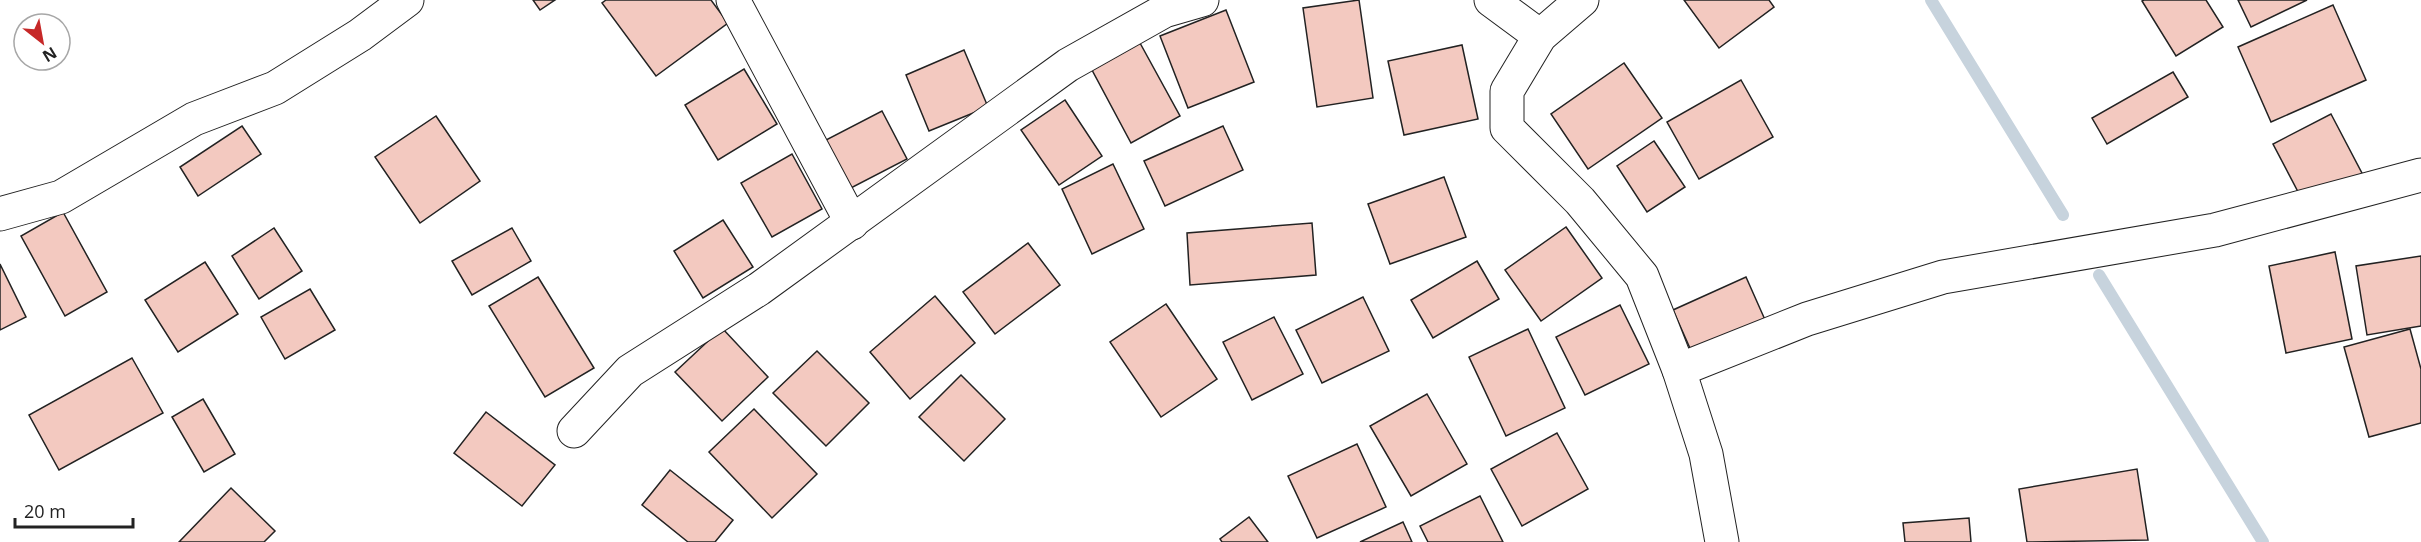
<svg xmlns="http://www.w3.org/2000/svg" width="2421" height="542" font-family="'Open Sans',sans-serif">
  <rect width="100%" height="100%" fill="#fff"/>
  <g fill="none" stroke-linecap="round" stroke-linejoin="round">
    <!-- stream -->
    <g stroke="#c7d3dd" stroke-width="12">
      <polyline points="1931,0 2063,215"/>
      <polyline points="2099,275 2263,542"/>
    </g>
  </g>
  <!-- building -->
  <g fill="#f3c9c0" stroke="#222" stroke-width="1.5">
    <polygon points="533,0 555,0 540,10"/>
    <polygon points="606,0 711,0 728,23 656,76 602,3"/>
    <polygon points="1359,0 1373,98 1317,107 1303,8"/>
    <polygon points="1684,0 1769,0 1774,7 1719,48"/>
    <polygon points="2144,0 2206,0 2223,27 2176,56 2142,1"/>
    <polygon points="2238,0 2307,0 2251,27"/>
    <polygon points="2333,5 2366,80 2271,122 2238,47"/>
    <polygon points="1226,10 1254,82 1188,108 1160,36"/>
    <polygon points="1140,43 1180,116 1131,143 1092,70"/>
    <polygon points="1462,45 1478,119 1404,135 1388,61"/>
    <polygon points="964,50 988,107 929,131 906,75"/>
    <polygon points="1624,63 1662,118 1588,169 1551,114"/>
    <polygon points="744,69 777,124 718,160 685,105"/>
    <polygon points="2173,72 2188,97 2107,144 2092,118"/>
    <polygon points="1741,80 1773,137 1699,179 1667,122"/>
    <polygon points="1065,100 1102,156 1059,185 1021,130"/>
    <polygon points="882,111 907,159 849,189 824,141"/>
    <polygon points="2331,114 2364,177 2306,207 2273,144"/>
    <polygon points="436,116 480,181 420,223 375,157"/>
    <polygon points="242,126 261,154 198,196 180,167"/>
    <polygon points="1223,126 1243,170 1165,206 1144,161"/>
    <polygon points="1654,141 1685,187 1647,212 1617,166"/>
    <polygon points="792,154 822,209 772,237 741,183"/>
    <polygon points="1113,164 1144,229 1092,254 1062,189"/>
    <polygon points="1444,177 1466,237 1390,264 1368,204"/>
    <polygon points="63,212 107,292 65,316 21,236"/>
    <polygon points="723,220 753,267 703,298 674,251"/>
    <polygon points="1312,223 1316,275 1190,285 1187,233"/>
    <polygon points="1566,227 1602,278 1541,321 1505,270"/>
    <polygon points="274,228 302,271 259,299 232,256"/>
    <polygon points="512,228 531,261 472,295 452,261"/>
    <polygon points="1028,243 1060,285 995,334 963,292"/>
    <polygon points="2335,252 2352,339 2286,353 2269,266"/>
    <polygon points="2421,256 2421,326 2367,335 2356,266"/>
    <polygon points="1477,261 1499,299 1433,338 1411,300"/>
    <polygon points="205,262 238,314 178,352 145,300"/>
    <polygon points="0,264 26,317 0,330"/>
    <polygon points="538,277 594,368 545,397 489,306"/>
    <polygon points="1746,277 1770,331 1697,364 1673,310"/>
    <polygon points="310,289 335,330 285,359 261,317"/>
    <polygon points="935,296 975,343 910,399 870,352"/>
    <polygon points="1363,297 1389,351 1322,383 1296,330"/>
    <polygon points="1166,304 1217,379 1161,417 1110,342"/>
    <polygon points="1620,305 1649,364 1585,395 1556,337"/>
    <polygon points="1274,317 1303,374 1252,400 1223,342"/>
    <polygon points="722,328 768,377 722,421 675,372"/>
    <polygon points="1528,329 1565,408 1506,436 1469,357"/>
    <polygon points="2410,329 2421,369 2421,423 2369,437 2344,347"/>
    <polygon points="817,351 869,403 826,446 773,393"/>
    <polygon points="132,358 163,413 59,470 29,415"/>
    <polygon points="961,375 1005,419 964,461 919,417"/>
    <polygon points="1427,394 1467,464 1411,496 1370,426"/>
    <polygon points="203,399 235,454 204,472 172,417"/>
    <polygon points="754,409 817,474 772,518 709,452"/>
    <polygon points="486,412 555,465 522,506 454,453"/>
    <polygon points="1557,433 1588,489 1522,526 1491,469"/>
    <polygon points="1357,444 1386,507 1317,538 1288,476"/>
    <polygon points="2137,469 2148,540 2027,542 2019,489"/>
    <polygon points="670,470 733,520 715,542 688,542 642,505"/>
    <polygon points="231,488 275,531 264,542 179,542"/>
    <polygon points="1480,496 1503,542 1428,542 1420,526"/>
    <polygon points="1249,517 1268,542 1222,542 1220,539"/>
    <polygon points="1969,518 1971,542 1905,542 1903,523"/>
    <polygon points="1403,522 1412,542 1360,542"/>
  </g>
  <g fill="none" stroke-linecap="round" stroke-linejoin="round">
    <defs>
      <g id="minor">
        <polyline points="733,0 852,223"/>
        <polyline points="1491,0 1540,36"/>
        <polyline points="1582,0 1540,36 1507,91 1507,128 1580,201 1642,276 1679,370 1706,454 1722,542"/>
        <polyline points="0,214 61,197 194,119 275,88 360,35 407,0"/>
        <polyline points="1679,370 1807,319 1943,277 2215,230 2421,175"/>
        <polyline points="574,431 630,371 759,289 1068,65 1164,11 1202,0"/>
      </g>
    </defs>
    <!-- minor casing -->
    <use href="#minor" stroke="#222" stroke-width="35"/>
    <!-- minor -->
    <use href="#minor" stroke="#fff" stroke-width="33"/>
  </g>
  <!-- north arrow -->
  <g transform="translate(42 42) rotate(149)"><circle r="28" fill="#ffffff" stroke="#a7a7a7" stroke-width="1.5"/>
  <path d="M0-4.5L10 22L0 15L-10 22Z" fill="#c62828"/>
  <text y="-9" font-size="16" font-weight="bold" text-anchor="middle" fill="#222222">N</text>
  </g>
  <!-- scale -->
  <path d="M15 518v9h118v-9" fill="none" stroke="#222222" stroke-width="3"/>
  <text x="24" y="518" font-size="18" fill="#222222" stroke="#ffffff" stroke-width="4.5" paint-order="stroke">20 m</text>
</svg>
